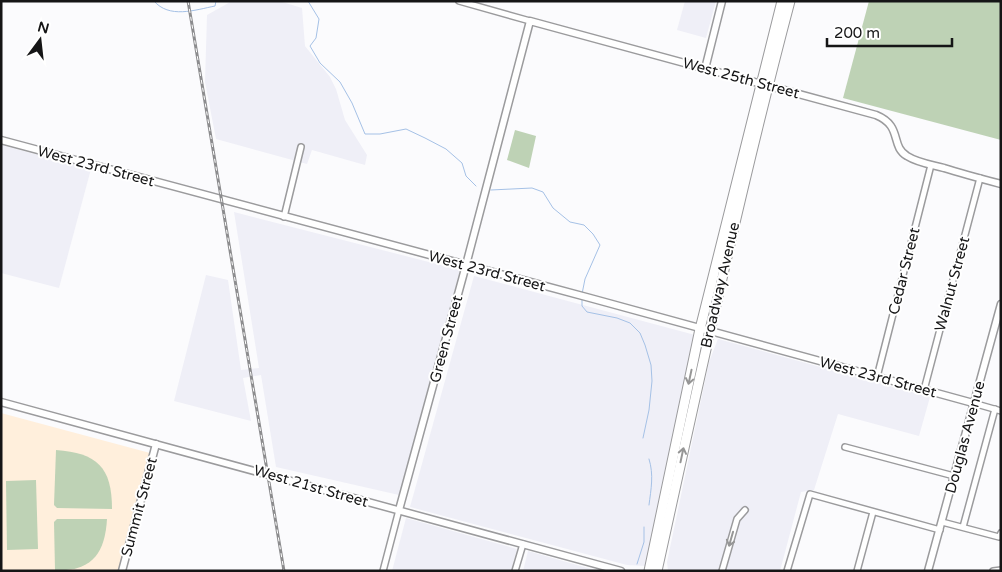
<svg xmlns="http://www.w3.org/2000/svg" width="1002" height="572" font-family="'Varela Round',sans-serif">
  <rect width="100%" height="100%" fill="#fbfbfd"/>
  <!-- built -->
  <g fill="#efeff7">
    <polygon points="232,1 279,1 302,8 305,46 330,77 336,89 345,120 367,155 365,165 312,150 307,164 216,139 205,82 207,15"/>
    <polygon points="685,1 716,1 706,38 677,30"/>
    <polygon points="1,145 91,169 59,288 1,273"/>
    <polygon points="234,212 460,270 399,495 276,467 261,375 243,378 251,421 174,401 206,275 228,280 241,370 259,368"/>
    <polygon points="474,276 695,335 646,566 627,565 410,507"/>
    <polygon points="718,339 930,397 919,436 838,414 814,490 801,492 780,571 668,571 667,562 709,362"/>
    <polygon points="406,518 517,549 511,571 392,571"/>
    <polygon points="528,551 598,571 523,571"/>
  </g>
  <!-- education -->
  <polygon fill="#ffefdc" points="1,413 150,453 119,571 1,571"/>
  <!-- green -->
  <g fill="#bed2b5">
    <polygon points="869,1 1001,1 1001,140 843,98"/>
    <polygon points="515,130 536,136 529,168 507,160"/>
    <path d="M56,450c41,3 56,17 56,59l-55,-1 -3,-3z"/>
    <polygon points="36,480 38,549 7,550 6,481"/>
    <path d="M57,519h50c-2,34 -15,53 -52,51l-1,-48z"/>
  </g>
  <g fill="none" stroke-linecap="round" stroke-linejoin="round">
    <!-- stream -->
    <g stroke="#a5c1e6" stroke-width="1">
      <path d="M154,1c15,18 41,9 61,5l1,-5"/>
      <polyline points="308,1 319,19 316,38 310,46 320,63 340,82 352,103 365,134 380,134 406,129 425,138 446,149 462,163 466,176 476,186"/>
      <polyline points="491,190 532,188 543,192 553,208 570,222 584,225 593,234 600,245 585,279 582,294"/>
      <polyline points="582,298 582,306 587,312 617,318 630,323 640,333 645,345 651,365 652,381 649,410 643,438"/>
      <path d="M649,505c2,-16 5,-30 0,-46"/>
      <polyline points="637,564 644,542 644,527"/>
    </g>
    <defs>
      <g id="minor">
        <polyline points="459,1 530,21"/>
        <polyline points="284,217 301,147"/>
        <polyline points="877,377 931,165"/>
        <polyline points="924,390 980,178"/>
        <polyline points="973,403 1001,411"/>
        <polyline points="845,447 954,476"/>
        <polyline points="942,522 999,537 1001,533"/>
        <polyline points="963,527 995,409"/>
        <polyline points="383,571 399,510"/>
        <polyline points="515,571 523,544"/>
        <polyline points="722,571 737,519 745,510"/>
        <polyline points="787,571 810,494 940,530"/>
        <polyline points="857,571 873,512"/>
        <polyline points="993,571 1001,570"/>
      </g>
      <g id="tertiary">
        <polyline points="705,69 722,1"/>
        <polyline points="1,140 590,298 973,403"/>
        <polyline points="1,402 621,571"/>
        <path d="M399,510l67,-245 64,-244 346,94c27,11 14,31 31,41 11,7 26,9 37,12 19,6 38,11 57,16"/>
        <polyline points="122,571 156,444"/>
        <polyline points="928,571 1001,304"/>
      </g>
      <g id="trunk">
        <polyline points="649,571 700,329 782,1"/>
        <path d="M657,571c42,-191 83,-381 133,-570"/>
      </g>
    </defs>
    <!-- minor casing -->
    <use href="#minor" stroke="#9b9b9d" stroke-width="8"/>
    <!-- tertiary casing -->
    <use href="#tertiary" stroke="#9b9b9d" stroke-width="9"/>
    <!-- trunk casing -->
    <use href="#trunk" stroke="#9b9b9d" stroke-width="11"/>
    <!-- minor -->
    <use href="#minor" stroke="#fff" stroke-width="5"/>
    <!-- tertiary -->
    <use href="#tertiary" stroke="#fff" stroke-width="6"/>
    <!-- trunk -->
    <use href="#trunk" stroke="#fff" stroke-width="9"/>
    <defs>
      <polyline id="rail" points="188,1 284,571"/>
    </defs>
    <!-- rail casing -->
    <use href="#rail" stroke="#8c8c8e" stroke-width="3"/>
    <!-- rail -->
    <use href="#rail" stroke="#fff" stroke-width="1" stroke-dasharray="4" stroke-linecap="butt"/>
  </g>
  <!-- one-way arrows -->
  <defs><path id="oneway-shaft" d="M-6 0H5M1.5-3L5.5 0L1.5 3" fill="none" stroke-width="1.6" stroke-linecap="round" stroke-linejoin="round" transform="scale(1.25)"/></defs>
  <g stroke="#969696">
    <use href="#oneway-shaft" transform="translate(690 377) rotate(102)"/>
    <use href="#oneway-shaft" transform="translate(682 455) rotate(-78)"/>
    <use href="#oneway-shaft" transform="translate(731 539) rotate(106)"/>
  </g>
  <g text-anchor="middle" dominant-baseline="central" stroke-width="4" stroke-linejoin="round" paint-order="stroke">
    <!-- street labels -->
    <g font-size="15" fill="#151516" stroke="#fff">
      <text transform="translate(741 78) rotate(15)">West 25th Street</text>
      <text transform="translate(96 166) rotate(15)">West 23rd Street</text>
      <text transform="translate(487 271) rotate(15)">West 23rd Street</text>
      <text transform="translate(904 271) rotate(-76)">Cedar Street</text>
      <text transform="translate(952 284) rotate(-75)">Walnut Street</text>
      <text transform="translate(720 285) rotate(-77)">Broadway Avenue</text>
      <text transform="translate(446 339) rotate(-75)">Green Street</text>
      <text transform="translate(878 377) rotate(15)">West 23rd Street</text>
      <text transform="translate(965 437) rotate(-75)">Douglas Avenue</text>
      <text transform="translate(311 486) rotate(16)">West 21st Street</text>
      <text transform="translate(139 507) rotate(-75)">Summit Street</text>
    </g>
  </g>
  <!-- border -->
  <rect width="1002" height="572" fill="none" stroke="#151516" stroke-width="5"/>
  <!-- north arrow -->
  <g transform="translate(40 40) rotate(15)" stroke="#ffffff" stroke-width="4" paint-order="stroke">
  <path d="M0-4L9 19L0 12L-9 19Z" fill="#151516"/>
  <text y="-8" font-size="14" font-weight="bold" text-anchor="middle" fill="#151516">N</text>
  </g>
  <!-- scale -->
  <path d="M827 38v8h125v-8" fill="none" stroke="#151516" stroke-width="2.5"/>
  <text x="834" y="38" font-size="15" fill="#151516" stroke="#ffffff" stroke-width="4" paint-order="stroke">200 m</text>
</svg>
